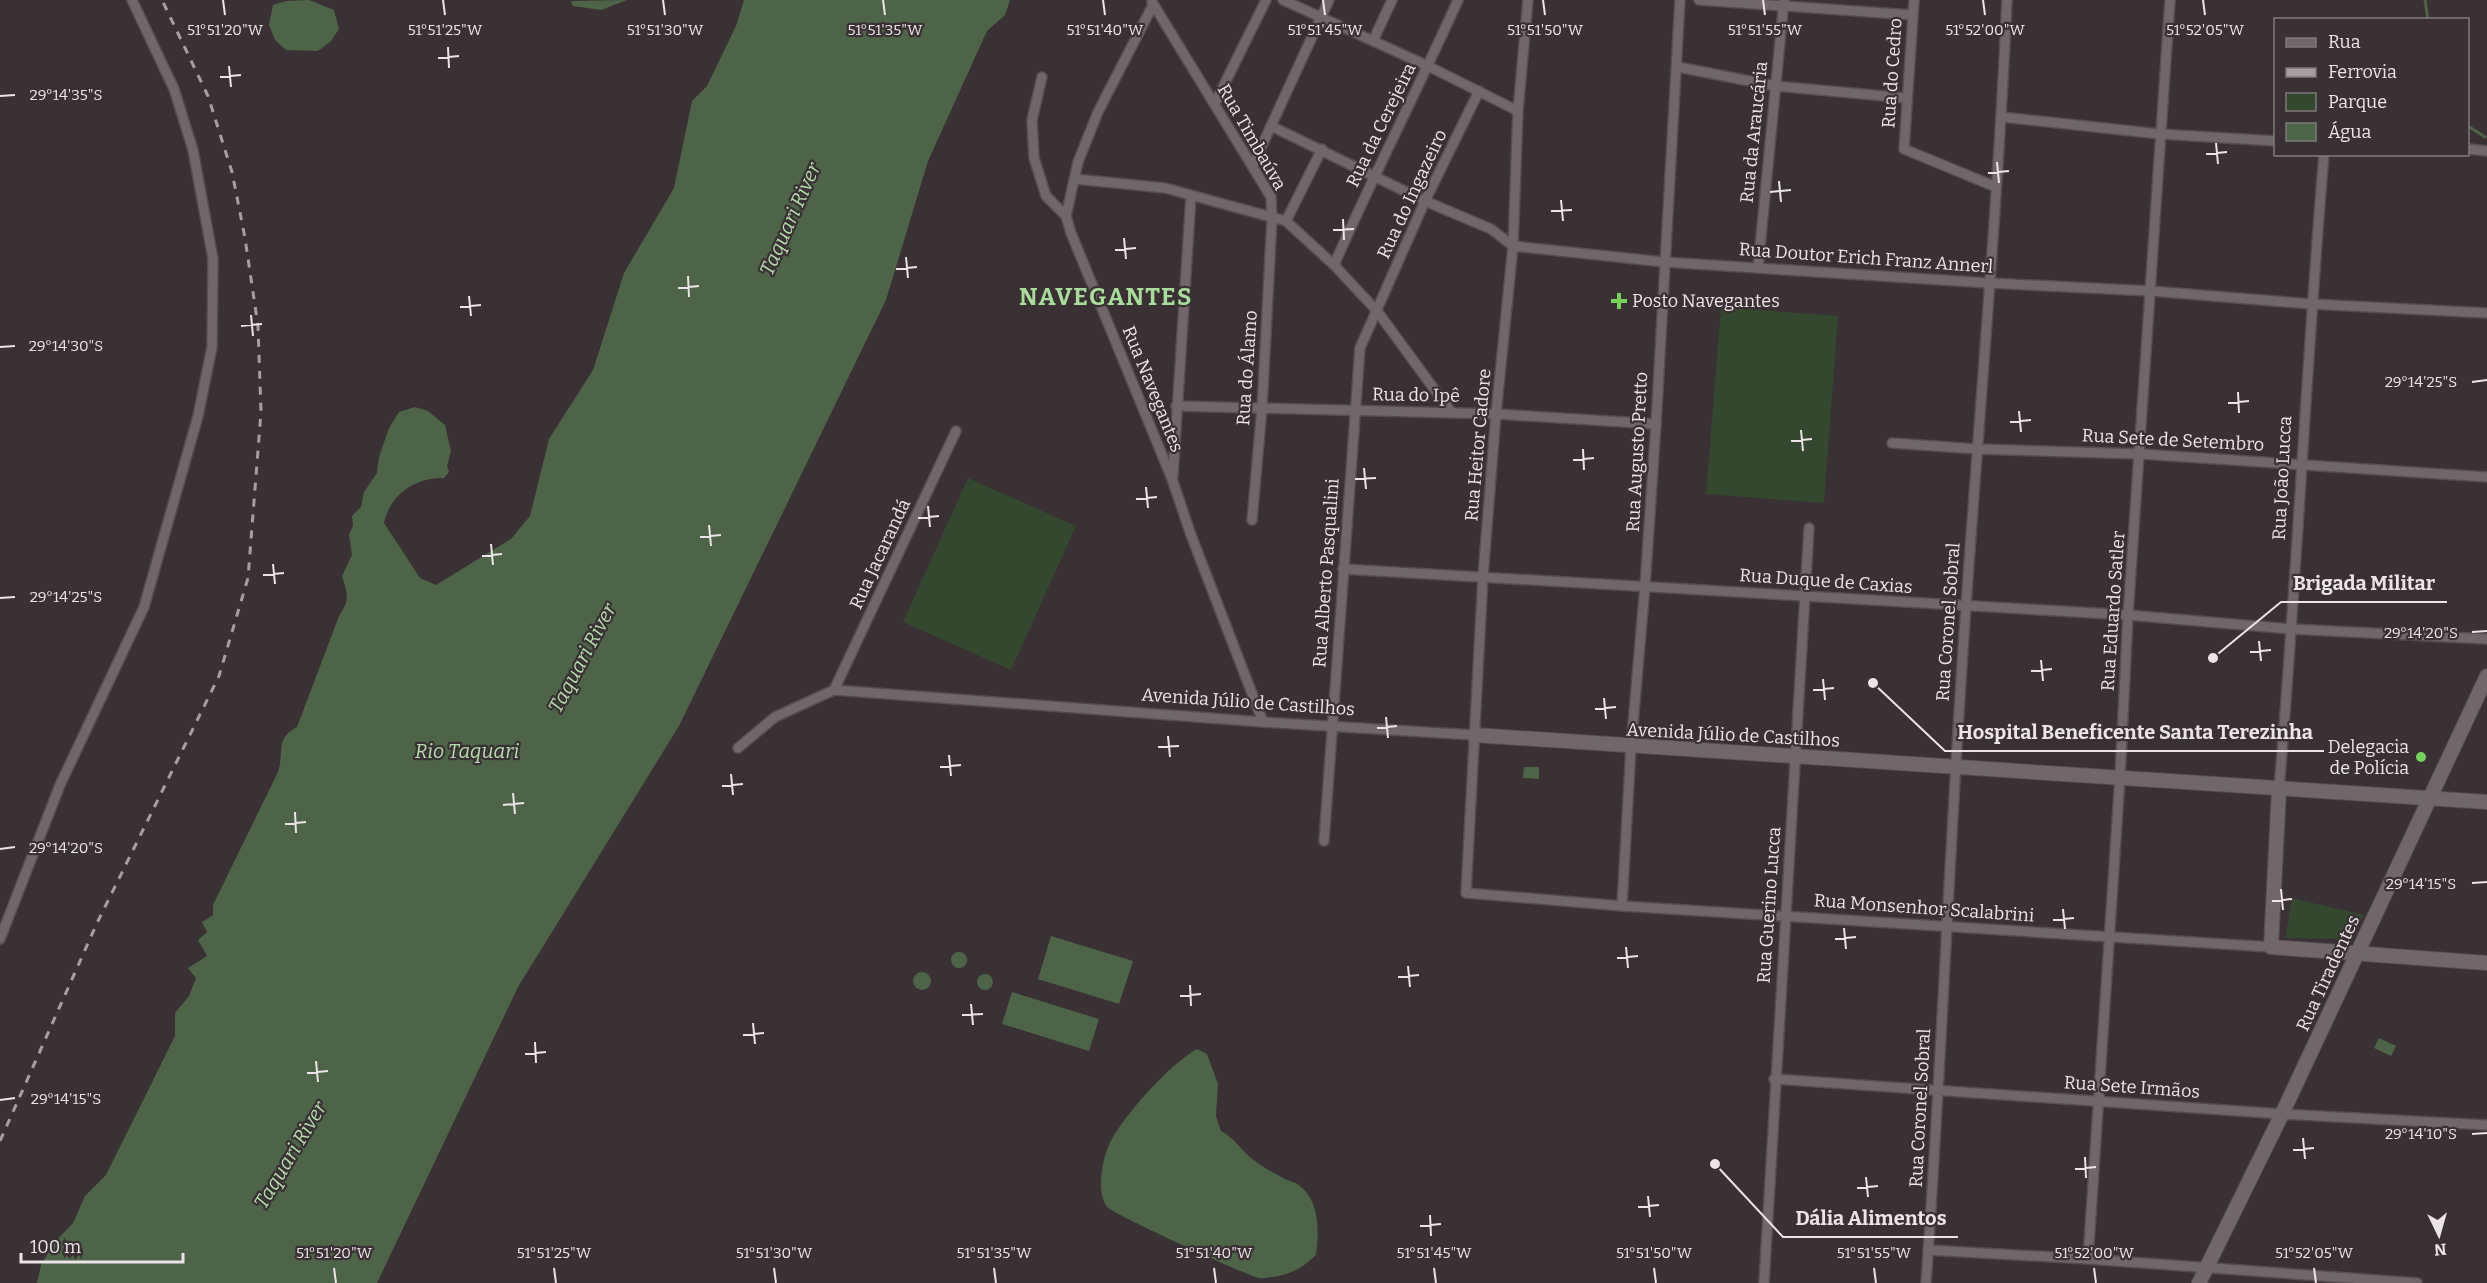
<svg xmlns="http://www.w3.org/2000/svg" width="2487" height="1283" font-family="Bitter,serif">
  <rect width="100%" height="100%" fill="#393134"/>
  <!-- green -->
  <g fill="#34472f">
    <polygon points="1721,307 1838,316 1824,503 1706,494"/>
    <polygon points="968,478 1076,526 1011,670 903,622"/>
    <polygon points="2292,898 2364,915 2353,939 2285,938"/>
  </g>
  <!-- water -->
  <g fill="#4e6448">
    <polygon points="309,0 334,10 339,29 331,41 318,51 286,50 275,40 269,25 273,5 286,1"/>
    <polygon points="627,0 601,10 573,6 571,1"/>
    <path d="M744,0h266l-5,15 -18,16 -59,130 -42,139 -207,426 -161,261 -141,296h-340l4,-18 12,-21 20,-21 12,-27 21,-21 69,-139v-23l14,-17 7,-18 -8,-10 19,-12 -9,-16 9,-8 -5,-10 11,-7v-10l64,-131c9,-21 -4,-34 20,-47l42,-111c11,-17 9,-21 3,-40l10,-21 -3,-20 4,-9 -1,-10 9,-9 3,-15 13,-19 2,-16 10,-29 10,-16 16,-5 13,4 17,14 6,26 -4,15 2,6 -5,6c-29,-1 -54,17 -60,45l36,55 16,7 75,-46 19,-23 19,-77 44,-69 31,-97 50,-85 18,-87 15,-15 29,-60z"/>
    <polygon points="1524,767 1539,767 1539,779 1523,778"/>
    <polygon points="1051,936 1133,961 1119,1004 1038,979"/>
    <circle cx="959" cy="960" r="8"/>
    <circle cx="922" cy="981" r="9"/>
    <circle cx="985" cy="982" r="8"/>
    <polygon points="1012,992 1099,1019 1089,1051 1002,1024"/>
    <polygon points="2379,1038 2396,1046 2391,1056 2374,1048"/>
    <path d="M1197,1049l10,5 11,30 -2,32 5,15c14,7 21,21 34,30 9,7 19,12 28,17 5,3 13,4 17,8 20,16 19,47 16,69 -14,13 -24,19 -43,22 -4,0 -9,2 -14,1 -14,-3 -146,-64 -152,-71 -12,-16 -4,-54 6,-70 17,-28 56,-72 84,-88z"/>
  </g>
  <g fill="none" stroke-linecap="round" stroke-linejoin="round">
    <!-- stream -->
    <g stroke="#4e6448" stroke-width="3">
      <polyline points="2425,0 2428,20"/>
      <polyline points="2468,126 2485,137"/>
    </g>
    <defs>
      <g id="street">
        <polyline points="1283,0 1428,66 1518,111"/>
        <polyline points="1528,0 1518,111 1513,246 1496,414 1483,576 1466,893 1622,906 2271,947"/>
        <polyline points="1699,0 1912,15"/>
        <polyline points="1914,0 1904,149 1996,187"/>
        <polyline points="1152,2 1271,197 1272,218 1262,408 1252,520"/>
        <polyline points="1153,5 1098,112 1078,162 1066,216 1071,233 1172,479 1191,535 1263,722"/>
        <polyline points="1373,41 1392,0"/>
        <polyline points="1678,67 1775,86 1906,98"/>
        <polyline points="1042,77 1032,120 1034,158 1046,196 1066,216"/>
        <polyline points="1215,103 1266,0"/>
        <polyline points="2002,117 2160,134 2276,141"/>
        <polyline points="1271,126 1425,201 1491,229 1513,246 1664,262 1989,283 2151,291 2311,304 2487,313"/>
        <polyline points="2468,149 2487,151"/>
        <polyline points="1253,165 1329,0"/>
        <polyline points="1075,179 1165,188 1286,221 1334,265 1377,311 1451,412"/>
        <polyline points="1286,221 1322,149"/>
        <path d="M1334,265c39,-89 84,-176 124,-265"/>
        <polyline points="1758,268 1784,0"/>
        <polyline points="1176,406 1496,414 1656,424"/>
        <polyline points="1892,443 1977,449 2141,454 2487,477"/>
        <polyline points="1173,475 1191,196"/>
        <polyline points="1343,569 2128,615 2292,629 2487,639"/>
        <polyline points="834,690 956,431"/>
        <polyline points="738,748 775,717 834,690 1263,722 1474,735"/>
        <path d="M2279,789c18,-212 27,-423 45,-635"/>
        <polyline points="1324,841 1360,348 1425,201 1479,91"/>
        <polyline points="1622,906 1631,747 1645,586 1656,424 1680,0"/>
        <polyline points="0,939 60,785 144,607 198,416 212,347 213,259 193,150 174,89 132,0"/>
        <polyline points="1774,1079 2282,1114 2487,1125"/>
        <polyline points="1928,1250 2088,1259 2417,1283"/>
        <polyline points="2088,1259 2120,777 2128,615 2170,0"/>
        <polyline points="1764,1283 1809,528"/>
        <path d="M1926,1283c16,-226 24,-452 40,-677 14,-202 32,-404 41,-606"/>
      </g>
      <g id="secondary">
        <polyline points="1474,735 2487,802"/>
        <polyline points="2279,789 2271,947 2487,963"/>
        <polyline points="2199,1283 2282,1114 2487,676"/>
      </g>
    </defs>
    <!-- street casing -->
    <use href="#street" stroke="#554e51" stroke-width="12"/>
    <!-- secondary casing -->
    <use href="#secondary" stroke="#554e51" stroke-width="16"/>
    <!-- street -->
    <use href="#street" stroke="#71676b" stroke-width="9"/>
    <!-- secondary -->
    <use href="#secondary" stroke="#71676b" stroke-width="14"/>
    <!-- rail -->
    <polyline stroke="#a69fa2" stroke-width="3" stroke-dasharray="8 8" stroke-linecap="butt" points="0,1141 97,923 219,676 248,578 261,412 258,326 245,238 232,172 208,96 162,0"/>
  </g>
  <!-- ticks -->
  <path fill="none" stroke="#ebe5e7" stroke-width="2" d="M223,0l2,15M443,0l2,15M663,0l2,15M883,0l2,15M1103,0l2,15M1323,0l2,15M1543,0l2,15M1763,0l2,15M1983,0l2,15M2203,0l2,15M448,47l1,21M438,58l21,-2M229,66l2,21M220,77l21,-2M0,96l15,-1M2216,143l2,21M2206,154l21,-2M1997,162l2,21M1988,173l21,-2M1779,181l2,21M1770,192l21,-2M1561,200l2,21M1551,211l21,-1M1343,219l1,21M1333,230l21,-1M1124,238l2,21M1115,250l21,-2M906,257l2,21M896,269l21,-2M688,276l1,21M678,288l21,-2M469,296l2,20M460,307l21,-2M251,315l2,21M241,326l21,-2M0,347l15,-1M2472,382l15,-2M2238,392l1,21M2228,403l21,-2M2019,411l2,21M2010,422l21,-2M1801,430l2,21M1791,441l21,-2M1583,449l1,21M1573,460l21,-2M1364,468l2,21M1355,479l21,-1M1146,487l2,21M1136,499l21,-2M928,506l2,21M918,518l21,-2M709,525l2,21M700,537l21,-2M491,544l2,21M482,556l20,-2M273,564l2,20M263,575l21,-2M0,598l15,-1M2472,632l15,-1M2259,641l2,20M2250,652l21,-2M2041,660l2,21M2031,671l21,-2M1823,679l2,21M1813,690l21,-2M1604,698l2,21M1595,709l21,-2M1386,717l2,21M1377,728l20,-2M1168,736l2,21M1158,747l21,-1M949,755l2,21M940,767l21,-2M731,774l2,21M722,786l21,-2M513,793l2,21M503,805l21,-2M295,812l1,21M285,824l21,-2M0,849l15,-2M2472,883l15,-1M2281,889l2,21M2272,901l20,-2M2063,909l2,20M2053,920l21,-2M1844,928l2,21M1835,939l21,-2M1626,947l2,21M1617,958l21,-2M1408,966l2,21M1398,977l21,-2M1190,985l1,21M1180,996l21,-2M971,1004l2,21M962,1015l21,-1M753,1023l2,21M743,1035l21,-2M535,1042l1,21M525,1054l21,-2M316,1061l2,21M307,1073l21,-2M0,1100l15,-2M2472,1134l15,-1M2303,1138l2,21M2293,1150l21,-2M2085,1157l1,21M2075,1169l21,-2M1866,1177l2,20M1857,1188l21,-2M1648,1196l2,21M1638,1207l21,-2M1430,1215l1,21M1420,1226l21,-2M334,1268l2,15M554,1268l2,15M774,1268l2,15M994,1268l2,15M1214,1268l2,15M1434,1268l2,15M1654,1268l2,15M1874,1268l2,15M2094,1268l2,15M2314,1268l2,15"/>
  <!-- markers -->
  <g fill="#75d25a" stroke="#393134" stroke-width="2">
    <path d="M1616 292h6v6h6v6h-6v6h-6v-6h-6v-6h6z"/>
    <circle cx="2421" cy="757" r="6"/>
  </g>
  <g text-anchor="middle" dominant-baseline="central" stroke-width="4.5" stroke-linejoin="round" paint-order="stroke">
    <!-- street labels -->
    <g font-size="18" fill="#ebe5e7" stroke="#393134">
      <text transform="translate(1892 73) rotate(-86)">Rua do Cedro</text>
      <text transform="translate(1381 125) rotate(-64)">Rua da Cerejeira</text>
      <text transform="translate(1754 132) rotate(-84)">Rua da Araucária</text>
      <text transform="translate(1252 137) rotate(60)">Rua Timbaúva</text>
      <text transform="translate(1412 194) rotate(-65)">Rua do Ingazeiro</text>
      <text transform="translate(1866 258) rotate(4)">Rua Doutor Erich Franz Annerl</text>
      <text transform="translate(1247 368) rotate(-86)">Rua do Álamo</text>
      <text transform="translate(1153 389) rotate(68)">Rua Navegantes</text>
      <text transform="translate(1416 395) rotate(1)">Rua do Ipê</text>
      <text transform="translate(2173 440) rotate(3)">Rua Sete de Setembro</text>
      <text transform="translate(1478 445) rotate(-85)">Rua Heitor Cadore</text>
      <text transform="translate(1637 452) rotate(-87)">Rua Augusto Pretto</text>
      <text transform="translate(2282 478) rotate(-87)">Rua João Lucca</text>
      <text transform="translate(880 554) rotate(-65)">Rua Jacarandá</text>
      <text transform="translate(1326 573) rotate(-86)">Rua Alberto Pasqualini</text>
      <text transform="translate(1826 581) rotate(4)">Rua Duque de Caxias</text>
      <text transform="translate(2113 611) rotate(-86)">Rua Eduardo Satler</text>
      <text transform="translate(1948 622) rotate(-86)">Rua Coronel Sobral</text>
      <text transform="translate(1248 702) rotate(4)">Avenida Júlio de Castilhos</text>
      <text transform="translate(1733 735) rotate(3)">Avenida Júlio de Castilhos</text>
      <text transform="translate(1769 905) rotate(-86)">Rua Guerino Lucca</text>
      <text transform="translate(1924 908) rotate(4)">Rua Monsenhor Scalabrini</text>
      <text transform="translate(2328 973) rotate(-65)">Rua Tiradentes</text>
      <text transform="translate(2132 1087) rotate(4)">Rua Sete Irmãos</text>
      <text transform="translate(1920 1108) rotate(-87)">Rua Coronel Sobral</text>
    </g>
    <!-- poi labels -->
    <g font-size="18" fill="#ebe5e7" stroke="#393134" text-anchor="start">
      <text x="1632" y="301">Posto Navegantes</text>
      <text x="2409" y="747" text-anchor="end">Delegacia<tspan x="2409" dy="21">de Polícia</tspan></text>
    </g>
    <!-- water labels -->
    <g font-size="20" font-style="italic" fill="#b5dcaa" stroke="#393134">
      <text transform="translate(790 219) rotate(-66)">Taquari River</text>
      <text transform="translate(582 658) rotate(-62)">Taquari River</text>
      <text x="467" y="751">Rio Taquari</text>
      <text transform="translate(290 1155) rotate(-59)">Taquari River</text>
    </g>
    <!-- district labels -->
    <g font-size="24" font-weight="bold" letter-spacing="1.5" fill="#a9db9c" stroke="#393134">
      <text x="1106" y="297">NAVEGANTES</text>
    </g>
  </g>
  <g font-size="15" text-anchor="middle" fill="#ebe5e7" stroke="#393134" stroke-width="4.5" stroke-linejoin="round" paint-order="stroke">
    <text x="225" y="35">51°51'20"W</text>
    <text x="445" y="35">51°51'25"W</text>
    <text x="665" y="35">51°51'30"W</text>
    <text x="885" y="35">51°51'35"W</text>
    <text x="1105" y="35">51°51'40"W</text>
    <text x="1325" y="35">51°51'45"W</text>
    <text x="1545" y="35">51°51'50"W</text>
    <text x="1765" y="35">51°51'55"W</text>
    <text x="1985" y="35">51°52'00"W</text>
    <text x="2205" y="35">51°52'05"W</text>
    <text x="66" y="100">29°14'35"S</text>
    <text x="66" y="351">29°14'30"S</text>
    <text x="2421" y="387">29°14'25"S</text>
    <text x="66" y="602">29°14'25"S</text>
    <text x="2421" y="638">29°14'20"S</text>
    <text x="66" y="853">29°14'20"S</text>
    <text x="2421" y="889">29°14'15"S</text>
    <text x="66" y="1104">29°14'15"S</text>
    <text x="2421" y="1139">29°14'10"S</text>
    <text x="334" y="1258">51°51'20"W</text>
    <text x="554" y="1258">51°51'25"W</text>
    <text x="774" y="1258">51°51'30"W</text>
    <text x="994" y="1258">51°51'35"W</text>
    <text x="1214" y="1258">51°51'40"W</text>
    <text x="1434" y="1258">51°51'45"W</text>
    <text x="1654" y="1258">51°51'50"W</text>
    <text x="1874" y="1258">51°51'55"W</text>
    <text x="2094" y="1258">51°52'00"W</text>
    <text x="2314" y="1258">51°52'05"W</text>
  </g>
  <!-- callouts -->
  <path fill="none" stroke="#ebe5e7" stroke-width="2" d="M2213 658L2281 602H2447M1873 683L1945 751H2324M1715 1164L1783 1237H1958"/>
  <g fill="#ebe5e7" stroke="#393134" stroke-width="2">
    <circle cx="2213" cy="658" r="6"/>
    <circle cx="1873" cy="683" r="6"/>
    <circle cx="1715" cy="1164" r="6"/>
  </g>
  <g font-size="20" text-anchor="middle" font-weight="bold" fill="#ebe5e7" stroke="#393134" stroke-width="4.5" stroke-linejoin="round" paint-order="stroke">
    <text x="2364" y="590">Brigada Militar</text>
    <text x="2135" y="739">Hospital Beneficente Santa Terezinha</text>
    <text x="1871" y="1225">Dália Alimentos</text>
  </g>
  <!-- legend -->
  <rect x="2274" y="18" width="195" height="138" fill="#393134" stroke="#80797c" stroke-width="1.5"/>
  <rect x="2286" y="38" width="30" height="9" fill="#71676b" stroke="#80797c" stroke-width="1.5"/>
  <text x="2328" y="48" font-size="18" fill="#ebe5e7">Rua</text>
  <rect x="2286" y="68" width="30" height="9" fill="#a69fa2" stroke="#80797c" stroke-width="1.5"/>
  <text x="2328" y="78" font-size="18" fill="#ebe5e7">Ferrovia</text>
  <rect x="2286" y="93" width="30" height="18" fill="#34472f" stroke="#80797c" stroke-width="1.5"/>
  <text x="2328" y="108" font-size="18" fill="#ebe5e7">Parque</text>
  <rect x="2286" y="123" width="30" height="18" fill="#4e6448" stroke="#80797c" stroke-width="1.5"/>
  <text x="2328" y="138" font-size="18" fill="#ebe5e7">Água</text>
  <!-- north arrow -->
  <g transform="translate(2439 1235) rotate(175)" stroke="#393134" stroke-width="4.5" paint-order="stroke">
  <path d="M0-4.5L10 22L0 15L-10 22Z" fill="#ebe5e7"/>
  <text y="-9" font-size="16" font-weight="bold" text-anchor="middle" fill="#ebe5e7">N</text>
  </g>
  <!-- scale -->
  <path d="M21 1253v9h162v-9" fill="none" stroke="#ebe5e7" stroke-width="3"/>
  <text x="30" y="1253" font-size="18" fill="#ebe5e7" stroke="#393134" stroke-width="4.5" paint-order="stroke">100 m</text>
</svg>
